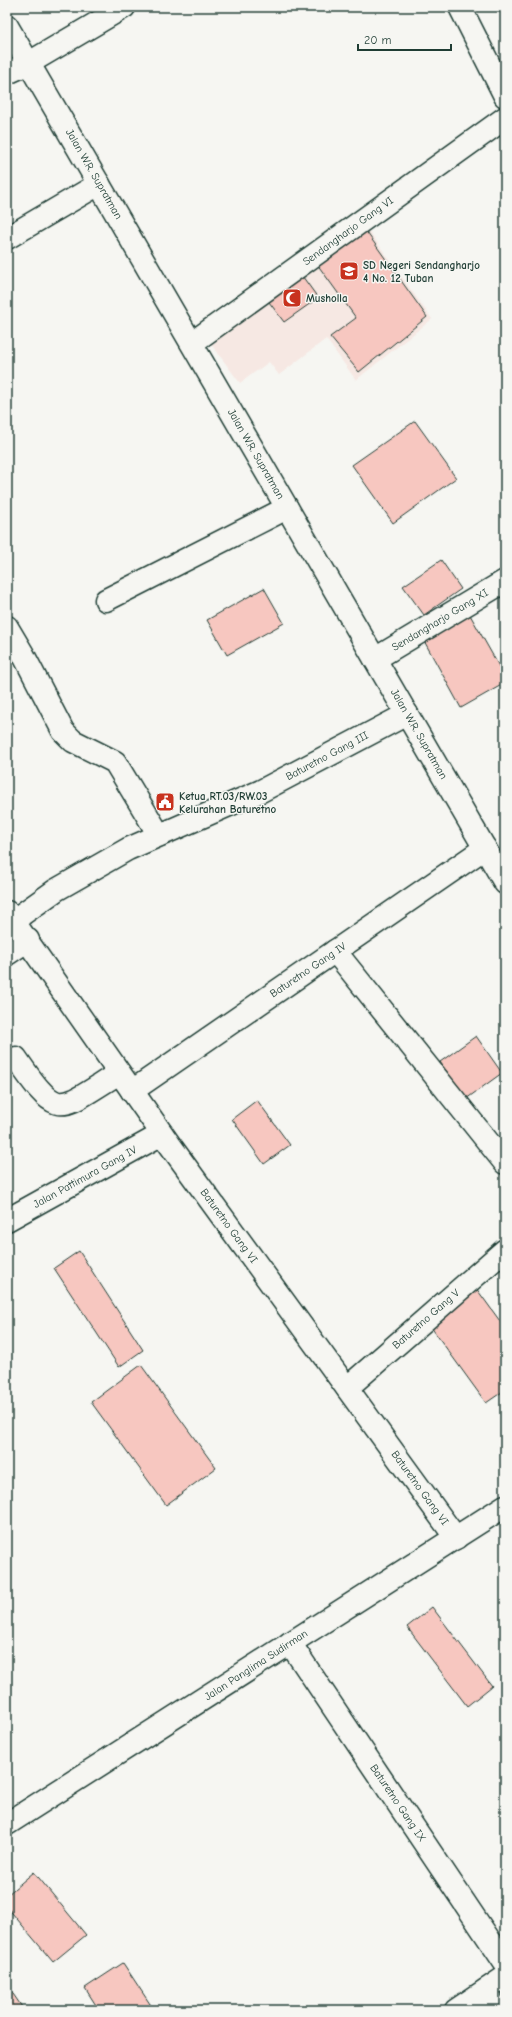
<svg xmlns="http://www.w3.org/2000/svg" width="512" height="2017" font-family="'Comic Neue',sans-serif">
  <rect width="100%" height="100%" fill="#f6f6f2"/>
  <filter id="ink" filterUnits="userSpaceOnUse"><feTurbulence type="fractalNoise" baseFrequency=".025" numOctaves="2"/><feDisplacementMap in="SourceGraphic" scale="8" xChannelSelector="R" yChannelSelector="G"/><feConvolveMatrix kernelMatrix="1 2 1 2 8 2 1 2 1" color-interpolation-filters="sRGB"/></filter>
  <g filter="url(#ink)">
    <!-- built -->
    <polygon fill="#f6e8e3" points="364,224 432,319 356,380 326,339 279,375 269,362 240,383 208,340"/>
    <!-- building -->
    <g fill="#f7c7c0" stroke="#1f3d34">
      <polygon points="365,230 427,317 359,372 330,337 356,318 317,264"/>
      <polygon points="300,273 318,298 284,322 266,298"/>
      <polygon points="415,421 456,478 393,523 352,465"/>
      <polygon points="441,560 461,589 424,615 403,586"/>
      <polygon points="264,588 284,623 227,655 207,620"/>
      <polygon points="469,613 505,677 505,683 461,708 423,639"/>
      <polygon points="476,1036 502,1073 466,1099 440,1062"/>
      <polygon points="257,1100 290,1145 264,1164 232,1119"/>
      <polygon points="79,1251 143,1350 119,1367 54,1268"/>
      <polygon points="476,1288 505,1328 505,1390 486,1403 428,1323"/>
      <polygon points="141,1365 216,1468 166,1505 91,1402"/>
      <polygon points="432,1607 492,1686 467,1706 407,1627"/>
      <polygon points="34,1872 86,1935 53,1962 7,1907 7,1895"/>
      <polygon points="123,1963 154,2010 99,2010 85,1988"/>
      <polygon points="7,1985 24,2010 7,2010"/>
    </g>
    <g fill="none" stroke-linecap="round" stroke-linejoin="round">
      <defs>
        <g id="minor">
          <polyline points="460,7 505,96"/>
          <polyline points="7,26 505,883"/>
          <polyline points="7,73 29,63 124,7"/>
          <polyline points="7,238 99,184"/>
          <polyline points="192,343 505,118"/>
          <polyline points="106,600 287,508"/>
          <polyline points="7,627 23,654 63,731 73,741 115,762 159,835"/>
          <polyline points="375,659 505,581"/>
          <polyline points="7,912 170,1145 456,1538"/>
          <polyline points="14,920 56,890 128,849 261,791 407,714"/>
          <polyline points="335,951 505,1163"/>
          <polyline points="7,954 28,940"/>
          <path d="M16,1058c44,64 42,52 103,15"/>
          <polyline points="132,1091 485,848"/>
          <polyline points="7,1220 162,1134"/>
          <polyline points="347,1388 505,1250"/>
          <polyline points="290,1643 505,1963"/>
          <polyline points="486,1990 496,2010"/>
          <polyline points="456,2010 505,1977"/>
        </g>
        <polyline id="highway" points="7,1824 505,1506"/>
      </defs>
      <!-- minor casing -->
      <use href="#minor" stroke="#1f3d34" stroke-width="25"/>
      <!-- highway casing -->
      <use href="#highway" stroke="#1f3d34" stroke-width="25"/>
      <!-- minor -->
      <use href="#minor" stroke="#f6f6f2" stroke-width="22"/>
      <!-- highway -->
      <use href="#highway" stroke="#f6f6f2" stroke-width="22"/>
    </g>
  </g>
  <!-- icons -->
  <defs>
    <symbol id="school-square" viewBox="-11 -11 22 22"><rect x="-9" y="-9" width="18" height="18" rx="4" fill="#c8321e" stroke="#f6f6f2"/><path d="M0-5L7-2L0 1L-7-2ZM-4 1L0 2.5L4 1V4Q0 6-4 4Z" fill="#fff"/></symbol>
    <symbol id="mosque-square" viewBox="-11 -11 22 22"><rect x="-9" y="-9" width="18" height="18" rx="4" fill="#c8321e" stroke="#f6f6f2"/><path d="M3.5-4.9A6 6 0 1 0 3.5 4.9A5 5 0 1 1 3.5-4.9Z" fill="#fff"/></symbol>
    <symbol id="civic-square" viewBox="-11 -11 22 22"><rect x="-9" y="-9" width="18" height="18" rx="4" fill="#c8321e" stroke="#f6f6f2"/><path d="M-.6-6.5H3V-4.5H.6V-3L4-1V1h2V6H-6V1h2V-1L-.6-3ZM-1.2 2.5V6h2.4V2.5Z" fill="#fff"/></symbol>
  </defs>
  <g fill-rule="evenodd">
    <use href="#school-square" x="338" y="260" width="22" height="22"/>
    <use href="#mosque-square" x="281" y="287" width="22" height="22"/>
    <use href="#civic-square" x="154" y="791" width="22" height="22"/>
  </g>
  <g text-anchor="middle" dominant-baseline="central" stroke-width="3" stroke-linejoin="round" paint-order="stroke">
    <!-- street labels -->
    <g font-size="11" fill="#1f3d34" stroke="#f6f6f2">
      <text transform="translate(94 174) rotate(60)">Jalan W.R. Supratman</text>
      <text transform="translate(348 231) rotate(-36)">Sendangharjo Gang VI</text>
      <text transform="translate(256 454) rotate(60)">Jalan W.R. Supratman</text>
      <text transform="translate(440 620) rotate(-31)">Sendangharjo Gang XI</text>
      <text transform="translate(419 734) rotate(60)">Jalan W.R. Supratman</text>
      <text transform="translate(327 756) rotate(-28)">Baturetno Gang III</text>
      <text transform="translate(308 970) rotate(-34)">Baturetno Gang IV</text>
      <text transform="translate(85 1177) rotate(-29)">Jalan Pattimura Gang IV</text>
      <text transform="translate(229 1226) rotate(54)">Baturetno Gang VI</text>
      <text transform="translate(426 1319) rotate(-41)">Baturetno Gang V</text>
      <text transform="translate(420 1488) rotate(54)">Baturetno Gang VI</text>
      <text transform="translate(256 1665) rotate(-33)">Jalan Panglima Sudirman</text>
      <text transform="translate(398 1803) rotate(56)">Baturetno Gang IX</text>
    </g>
    <!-- poi labels -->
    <g font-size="11" font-weight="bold" fill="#1f3d34" stroke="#f6f6f2" text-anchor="start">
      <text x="363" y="265">SD Negeri Sendangharjo<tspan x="363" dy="13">4 No. 12 Tuban</tspan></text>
      <text x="306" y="298">Musholla</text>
      <text x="179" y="796">Ketua RT.03/RW.03<tspan x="179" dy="13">Kelurahan Baturetno</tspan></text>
    </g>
  </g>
  <!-- margin -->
  <rect width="512" height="2017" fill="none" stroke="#f6f6f2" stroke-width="24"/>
  <rect x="12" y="12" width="488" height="1993" fill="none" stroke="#1f3d34" stroke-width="1.5" filter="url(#ink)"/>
  <!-- scale -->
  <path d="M358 44v6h93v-6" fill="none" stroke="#1f3d34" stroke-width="2"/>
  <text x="364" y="44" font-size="12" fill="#1f3d34" stroke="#f6f6f2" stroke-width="3" paint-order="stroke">20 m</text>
</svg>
